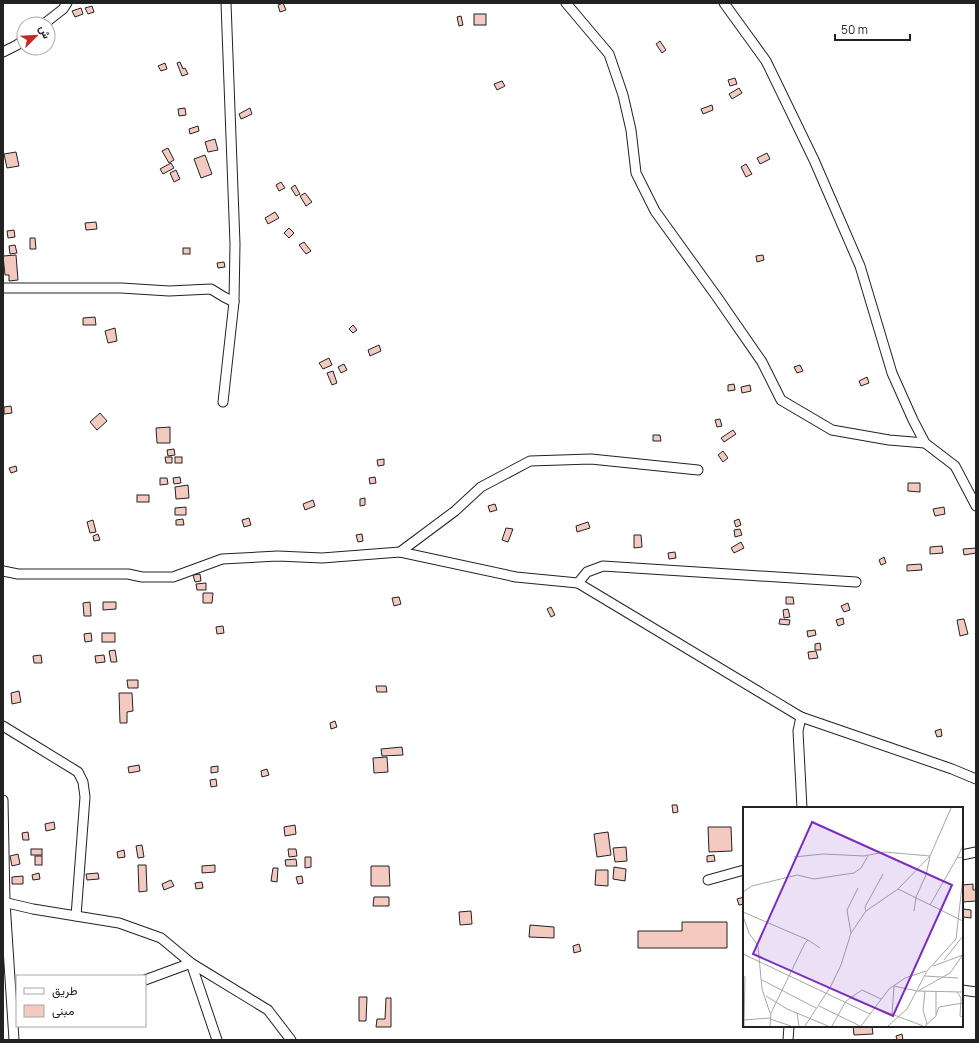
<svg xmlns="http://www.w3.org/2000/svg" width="979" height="1043" font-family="Manrope,Vazirmatn,sans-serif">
  <rect width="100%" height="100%" fill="#fff"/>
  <!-- building -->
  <g fill="#f3c9c0" stroke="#222">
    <polygon points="283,3 286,10 280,12 278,5"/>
    <polygon points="92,6 94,12 88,14 85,8"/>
    <polygon points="81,8 83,14 75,17 72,11"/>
    <rect x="474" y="14" width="12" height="11"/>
    <polygon points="461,16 463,25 459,26 457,17"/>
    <polygon points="660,41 666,50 662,53 656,44"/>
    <polygon points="180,62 183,69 185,68 188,74 182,76 177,63"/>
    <polygon points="165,63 167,69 161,71 158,66"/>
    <polygon points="735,78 737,84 730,86 728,80"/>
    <polygon points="502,81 505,86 497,90 494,84"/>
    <polygon points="739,88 742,93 732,99 729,94"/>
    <polygon points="712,105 713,110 703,114 701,109"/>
    <polygon points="185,108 186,115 179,116 178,109"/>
    <polygon points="250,108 252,114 241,119 239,114"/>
    <polygon points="198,126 199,131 190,134 189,129"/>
    <polygon points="215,139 218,150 208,152 205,142"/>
    <polygon points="168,148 174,160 169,163 162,151"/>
    <polygon points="16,152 19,166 7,168 4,154"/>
    <polygon points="767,153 770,159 760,164 757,158"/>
    <polygon points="205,155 212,174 201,178 194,159"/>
    <polygon points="171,163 174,168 163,174 160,169"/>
    <polygon points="746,164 752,174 746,177 741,167"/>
    <polygon points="176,170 180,179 174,182 170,173"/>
    <polygon points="281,182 285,188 279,191 276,185"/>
    <polygon points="295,185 300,194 296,196 291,188"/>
    <polygon points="305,193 312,202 306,206 300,196"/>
    <polygon points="275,212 279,218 268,224 265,218"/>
    <polygon points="96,222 97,229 86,230 85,223"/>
    <polygon points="289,228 294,233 289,238 284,233"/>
    <polygon points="14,230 15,237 8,238 7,231"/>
    <polygon points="30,238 35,238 36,249 30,249"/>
    <polygon points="304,242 311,251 306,254 299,245"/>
    <polygon points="15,245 17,253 10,254 9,246"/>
    <rect x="183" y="248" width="7" height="6"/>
    <polygon points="16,255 18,280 9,281 9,275 5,275 3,256"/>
    <polygon points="763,255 764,260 757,262 756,256"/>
    <polygon points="224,262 225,267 218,268 217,263"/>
    <polygon points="95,317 96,325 83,325 83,318"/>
    <polygon points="353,325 357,330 353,333 349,329"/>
    <polygon points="115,328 117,341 108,343 105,331"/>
    <polygon points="379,345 381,351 370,356 368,350"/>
    <polygon points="329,358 332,365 323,369 319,363"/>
    <polygon points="344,364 347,370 341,373 338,367"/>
    <polygon points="800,365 803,371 797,373 794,367"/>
    <polygon points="333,371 337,383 332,385 327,373"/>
    <polygon points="867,377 869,383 861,386 859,381"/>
    <polygon points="734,384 735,390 728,391 728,385"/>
    <polygon points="750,385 751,391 742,393 741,387"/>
    <polygon points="11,406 12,413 4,414 4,407"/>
    <polygon points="100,413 107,421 97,430 90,422"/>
    <polygon points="720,419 722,426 717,427 715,420"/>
    <polygon points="170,427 170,443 157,443 156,428"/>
    <polygon points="733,430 736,434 724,442 721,438"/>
    <polygon points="653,435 660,435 661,441 653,441"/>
    <polygon points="174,449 175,455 168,456 167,450"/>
    <polygon points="723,451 728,458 723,462 718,455"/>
    <polygon points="165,457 172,457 172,463 166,463"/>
    <rect x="175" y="457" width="7" height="6"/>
    <polygon points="384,459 384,465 378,466 377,460"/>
    <polygon points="16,466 17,471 11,473 9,468"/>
    <polygon points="180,477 181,483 174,484 173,478"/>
    <polygon points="375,477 376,483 370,484 369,478"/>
    <polygon points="160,478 167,478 168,484 160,485"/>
    <polygon points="908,483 920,483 920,492 908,491"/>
    <polygon points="188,485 189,498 176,499 175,487"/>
    <rect x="137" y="495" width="12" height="7"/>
    <polygon points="365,498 365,505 360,506 360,499"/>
    <polygon points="313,500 315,506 305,510 303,504"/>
    <polygon points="495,504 497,510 490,512 488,506"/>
    <polygon points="186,507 186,515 175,515 175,508"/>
    <polygon points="944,507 945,514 935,516 933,509"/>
    <polygon points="249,518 251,525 244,527 242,520"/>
    <polygon points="183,519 184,525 176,525 176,520"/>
    <polygon points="739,519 741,525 736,527 734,521"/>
    <polygon points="93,520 96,532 90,533 87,522"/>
    <polygon points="588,522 590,528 577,532 576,526"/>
    <polygon points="506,528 513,529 508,542 502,540"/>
    <polygon points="740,529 742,535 735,537 734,530"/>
    <polygon points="98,534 100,540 94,541 93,536"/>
    <polygon points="362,534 363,541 358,542 356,535"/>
    <polygon points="634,535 641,535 642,547 634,548"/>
    <polygon points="741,542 744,548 734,553 731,548"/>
    <polygon points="942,546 943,553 930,554 930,547"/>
    <polygon points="976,548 976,553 964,555 963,549"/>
    <polygon points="675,552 676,558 669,559 668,553"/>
    <polygon points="884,557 886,563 881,565 879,560"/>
    <polygon points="921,564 922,570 907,571 907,565"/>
    <polygon points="200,574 201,581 195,582 193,575"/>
    <polygon points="206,583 206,590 197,590 196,584"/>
    <polygon points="203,593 213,593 212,603 203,603"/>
    <polygon points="399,597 401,604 394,606 392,598"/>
    <polygon points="786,597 793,597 794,604 786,604"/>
    <polygon points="90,602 91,616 84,616 83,603"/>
    <polygon points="103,602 116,602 116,609 103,610"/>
    <polygon points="848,603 850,610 844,612 841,606"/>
    <polygon points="551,607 555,615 551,617 547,609"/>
    <polygon points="788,609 790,617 784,618 783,610"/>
    <polygon points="843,618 844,624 838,626 836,620"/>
    <polygon points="780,619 790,620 789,625 779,624"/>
    <polygon points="964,619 968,634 960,636 957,620"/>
    <polygon points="223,626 224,633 217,634 216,627"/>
    <polygon points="815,630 816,635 808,637 807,631"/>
    <polygon points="91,633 92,641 85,642 84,634"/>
    <rect x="102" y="633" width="13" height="9"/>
    <polygon points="820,643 821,650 815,650 815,644"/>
    <polygon points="115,650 117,662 111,662 109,651"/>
    <polygon points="816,651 818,658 809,659 808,652"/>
    <polygon points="41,655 42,663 34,663 33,656"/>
    <polygon points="104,655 105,662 96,663 95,656"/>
    <polygon points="127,680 138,680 138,688 128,688"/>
    <polygon points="376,686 386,686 387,692 377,692"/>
    <polygon points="19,691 21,702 12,704 11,693"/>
    <polygon points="119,693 132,693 133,711 127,712 127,723 120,723"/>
    <polygon points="335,721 337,727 331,729 330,723"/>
    <polygon points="941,729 942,736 937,737 935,731"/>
    <polygon points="402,747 403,755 382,756 381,749"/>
    <polygon points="387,757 388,772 374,773 373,758"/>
    <polygon points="139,765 140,771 129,773 128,767"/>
    <polygon points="218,766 218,772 211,773 211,767"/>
    <polygon points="267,769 269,775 262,777 261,771"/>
    <polygon points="216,779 217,786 211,787 210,780"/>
    <polygon points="672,805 677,805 678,812 673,813"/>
    <polygon points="54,822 55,829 46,831 45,824"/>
    <polygon points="295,825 296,834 285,836 284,827"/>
    <polygon points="708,827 731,827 732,851 709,852"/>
    <polygon points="28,832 29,840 23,840 22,833"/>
    <polygon points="608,832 611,855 597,857 594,834"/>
    <polygon points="142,845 144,857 138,858 136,846"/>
    <polygon points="626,847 627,861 615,862 613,848"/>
    <rect x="31" y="849" width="11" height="6"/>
    <polygon points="288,849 296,849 297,856 289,857"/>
    <polygon points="124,850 125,857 118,858 117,852"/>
    <polygon points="18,854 20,864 12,866 10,856"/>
    <polygon points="714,855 715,861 707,862 707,856"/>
    <rect x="35" y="856" width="7" height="9"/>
    <polygon points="305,857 311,857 311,867 305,868"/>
    <polygon points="296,859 297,866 286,866 285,860"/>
    <polygon points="138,865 146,865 147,891 139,892"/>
    <polygon points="215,865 215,872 202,873 202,866"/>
    <polygon points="371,866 389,866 390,886 371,886"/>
    <polygon points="614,867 626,869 625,881 613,879"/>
    <polygon points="273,868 278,868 277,882 271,881"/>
    <polygon points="596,870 608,870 608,886 595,885"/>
    <polygon points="39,873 40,879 33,880 32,875"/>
    <polygon points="98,873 99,879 87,880 86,874"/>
    <polygon points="23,876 23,884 12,884 12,877"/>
    <polygon points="302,876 303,883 298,884 296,877"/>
    <polygon points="171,880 174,886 164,890 162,884"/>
    <polygon points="202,882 203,888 196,889 195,883"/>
    <polygon points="973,884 973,890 976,890 976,901 962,902 962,885"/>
    <polygon points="374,897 389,897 389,906 373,906"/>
    <polygon points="744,897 744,904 739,905 737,899"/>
    <polygon points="963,909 971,910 971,918 963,917"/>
    <polygon points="471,911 472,924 460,925 459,912"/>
    <polygon points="682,922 727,922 727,948 638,948 638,931 682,931"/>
    <polygon points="530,925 554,927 554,938 529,937"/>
    <polygon points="579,944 581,951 574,953 573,946"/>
    <polygon points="359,997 367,997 366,1021 359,1021"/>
    <polygon points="386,998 391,998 391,1027 376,1027 377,1019 385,1019"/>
    <polygon points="853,1026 872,1026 873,1034 854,1035"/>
    <polygon points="902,1034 903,1040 897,1040 896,1036"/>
  </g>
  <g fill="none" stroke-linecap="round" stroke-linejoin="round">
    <defs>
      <g id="street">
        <polyline points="226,3 235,244 234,302"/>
        <polyline points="566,3 609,54 623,95 631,130 636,173 655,211 717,297 762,362 781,400 832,430 889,440 925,443"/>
        <polyline points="724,3 766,61 814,160 860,266 892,373 913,420 925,443 955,466 976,506"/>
        <polyline points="44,24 63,9 67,3"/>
        <polyline points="3,52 17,45 24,40"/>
        <polyline points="3,288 121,288 169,291 211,289 224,297 234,302 223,402"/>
        <polyline points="400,552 516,577 578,583 801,717 952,769 976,779"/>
        <polyline points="3,571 18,574 128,574 142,577 173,577 222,559 278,556 322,558 400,552 455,511 481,487 530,461 591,459 698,470"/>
        <polyline points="578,583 587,572 603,566 856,582"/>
        <polyline points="801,717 798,731 802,808"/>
        <polyline points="3,726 78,772 83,782 85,797 76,916"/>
        <polyline points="3,800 5,902 14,1040"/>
        <polyline points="962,855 976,852"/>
        <polyline points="708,880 744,870"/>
        <polyline points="3,902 33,909 119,923 161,938 191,963 268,1010 291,1040"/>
        <polyline points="145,980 191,963 217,1040"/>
        <polyline points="962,990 976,992"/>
        <polyline points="788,1040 789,1026"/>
      </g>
    </defs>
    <!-- street casing -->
    <use href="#street" stroke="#222" stroke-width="11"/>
    <!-- street -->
    <use href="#street" stroke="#fff" stroke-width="9"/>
  </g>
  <!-- overview -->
  <g transform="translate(743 807)">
    <rect width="220" height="220" fill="#fff"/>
    <path fill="none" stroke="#a7a7a7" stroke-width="1" d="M51,50l29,-3 41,2 20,-4 46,4 -4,19 -10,22 -2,14M214,51l6,-12M155,82l65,32M0,85l9,-6 45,-11 17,4 40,-6 7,-5 7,-12M187,98l27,-47 6,-1M123,104l-1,-4 18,-33M0,105l65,28M0,109l6,17 9,13 4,43 8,24M108,126l15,-22 32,-22 32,-33 21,-48M0,147l127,60M201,153l19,-24M190,159l30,-11M0,169l2,1 -1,49M182,169l33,2M19,173l54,28M175,184l32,-18 12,-17M182,184l-2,19 4,14M214,185l4,6 -1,18 3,1M23,189l21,13 41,17M107,191l73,28M76,199l41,20M54,206l2,13M149,207l2,-28 23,5 46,1M193,208l3,-8 24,-4M27,212l21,7M0,213l27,-2M27,219l1,-13 34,-70 3,-3 12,8M62,219l26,-40 10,-21 10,-32 -4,-23 11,-22M89,219l14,-25 16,-11 19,9M118,219l28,-37 16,-11 21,-7M145,219l19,-17 20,-38 29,-32 7,-62M182,219l11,-10v-24"/>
    <path fill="#7b2cbf" fill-opacity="0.15" stroke="#7b2cbf" stroke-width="2" d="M69,15l140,63 -59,131 -140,-62z"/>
    <rect width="220" height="220" fill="none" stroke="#222" stroke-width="2"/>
  </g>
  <!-- border -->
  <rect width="979" height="1043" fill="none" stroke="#222222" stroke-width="8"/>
  <!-- legend -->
  <rect x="16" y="975" width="130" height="52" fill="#ffffff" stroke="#a7a7a7"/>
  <rect x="24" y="988" width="20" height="6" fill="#ffffff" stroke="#a7a7a7"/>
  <text x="52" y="995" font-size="12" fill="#222222">طريق</text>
  <rect x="24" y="1005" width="20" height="12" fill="#f3c9c0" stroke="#a7a7a7"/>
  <text x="52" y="1015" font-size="12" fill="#222222">مبنى</text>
  <!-- north arrow -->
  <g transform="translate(36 36) rotate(66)"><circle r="19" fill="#ffffff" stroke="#a7a7a7"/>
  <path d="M0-3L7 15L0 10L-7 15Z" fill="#c62828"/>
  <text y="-6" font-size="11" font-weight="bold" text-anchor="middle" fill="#222222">ش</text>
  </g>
  <!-- scale -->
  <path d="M835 34v6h75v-6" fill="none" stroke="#222222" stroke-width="2"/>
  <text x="841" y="34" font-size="12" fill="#222222" stroke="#ffffff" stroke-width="3" paint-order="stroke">50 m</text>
</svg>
